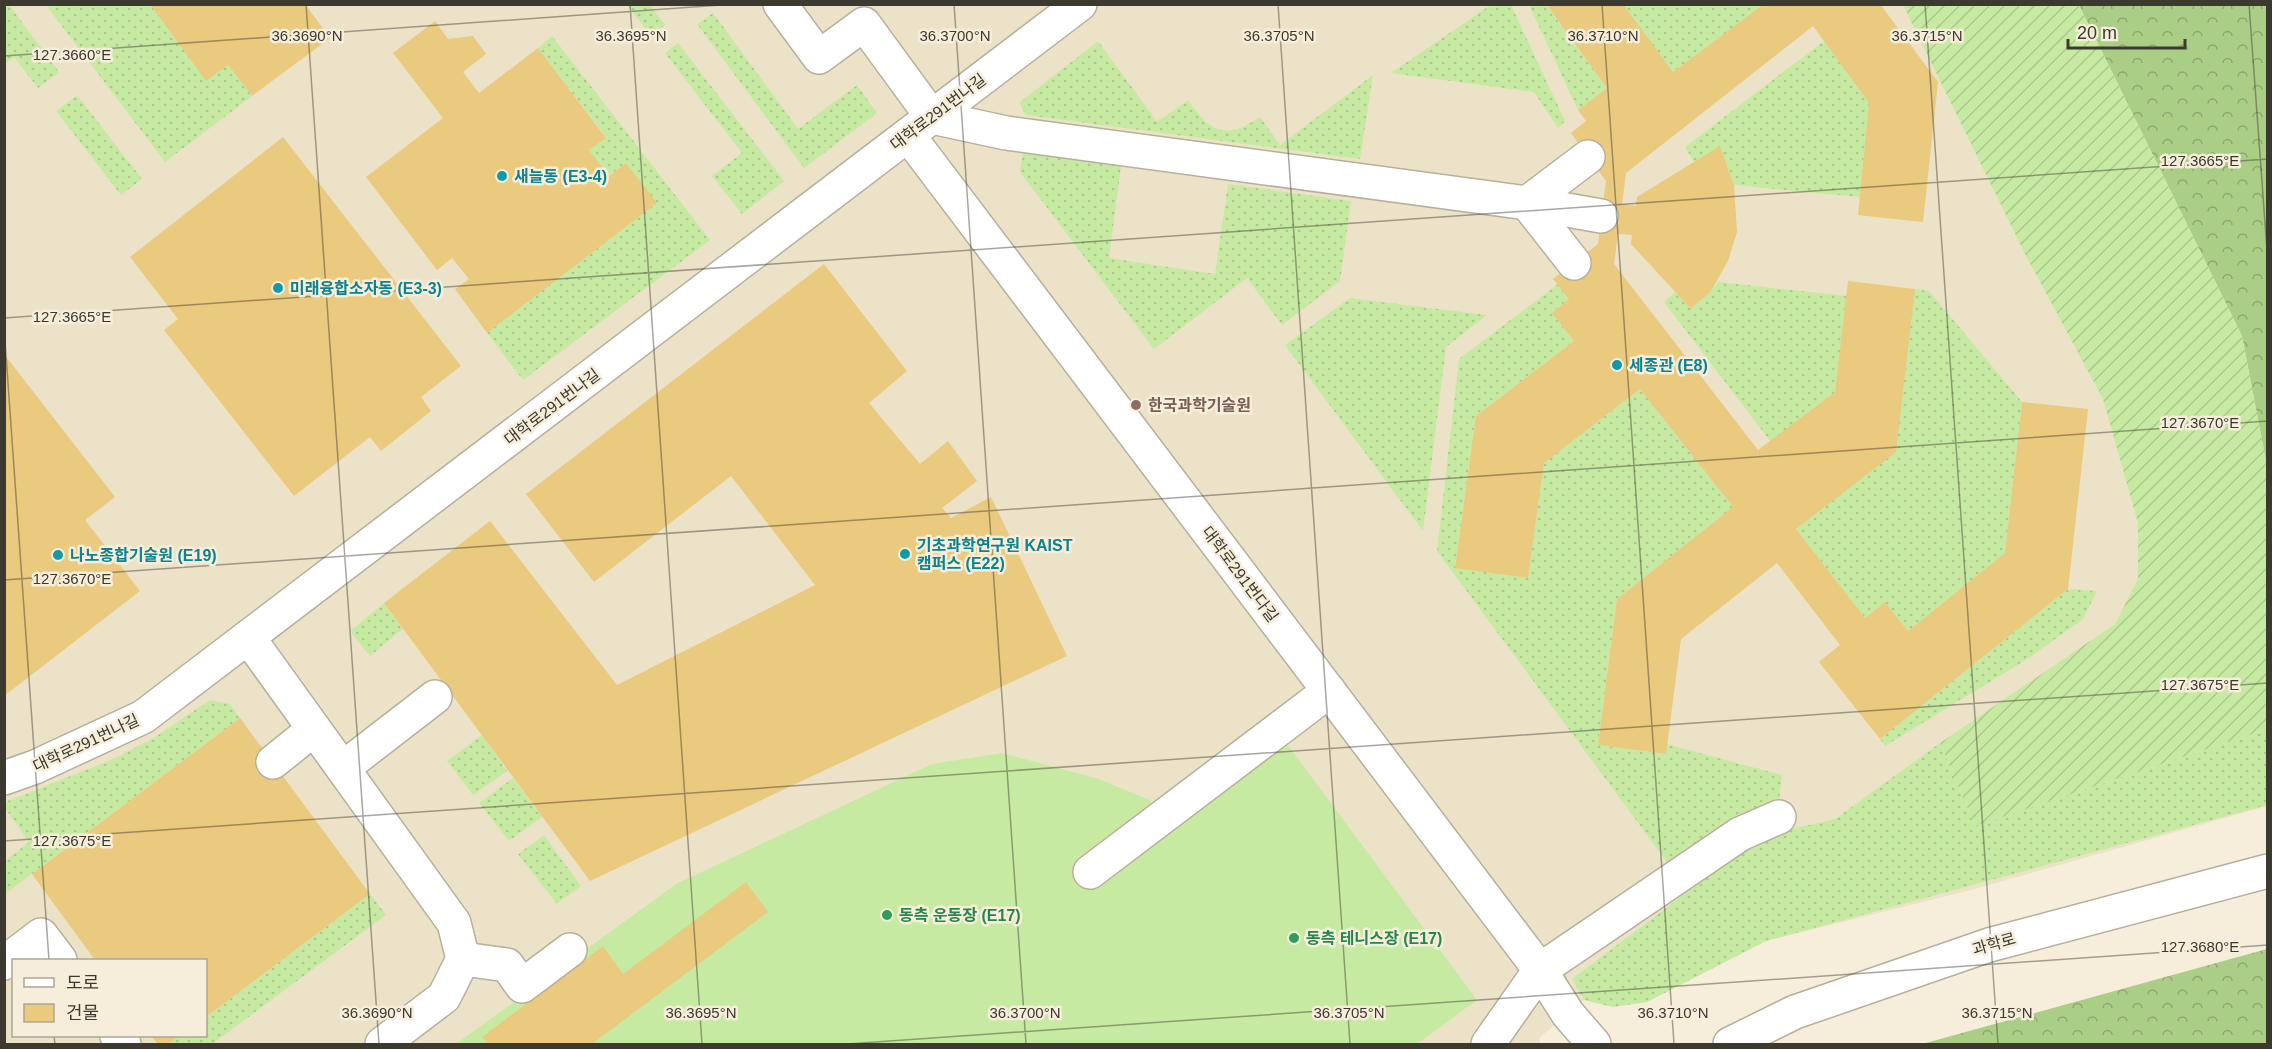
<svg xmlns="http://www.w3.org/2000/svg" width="2272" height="1049" font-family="Arial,'Noto Sans KR',sans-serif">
  <defs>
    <pattern id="grass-dots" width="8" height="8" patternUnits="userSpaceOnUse" patternTransform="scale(1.5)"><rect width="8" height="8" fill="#c7eaa2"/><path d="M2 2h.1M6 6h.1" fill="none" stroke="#acc98c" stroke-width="1.8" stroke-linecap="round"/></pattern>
    <pattern id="forest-crowns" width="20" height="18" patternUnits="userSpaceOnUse" patternTransform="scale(1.5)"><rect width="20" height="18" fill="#abce87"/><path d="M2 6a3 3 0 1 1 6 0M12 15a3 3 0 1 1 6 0" fill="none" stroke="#8ca86f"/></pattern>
    <pattern id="garden-furrows" width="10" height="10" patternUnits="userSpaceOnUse" patternTransform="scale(1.5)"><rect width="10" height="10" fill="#c7eaa2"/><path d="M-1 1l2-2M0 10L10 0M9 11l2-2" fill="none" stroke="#acc98c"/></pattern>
  </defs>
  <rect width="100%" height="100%" fill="#f6eeda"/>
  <!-- built -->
  <path fill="#ece2c7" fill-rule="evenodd" d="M5,5h2262v801l-292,83 -209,52 -119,61 -34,5 -29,-7 -45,38 2,6h-1536zM14,960h192v76h-192z"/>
  <!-- grass -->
  <g fill="url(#grass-dots)">
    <polygon points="5,4 9,5 59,72 38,88 14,57 5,64"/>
    <polygon points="1492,4 1511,5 1565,121 1558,128 1534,92 1391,73"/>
    <polygon points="46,5 150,5 228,65 252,96 165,162"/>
    <polygon points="627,5 650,5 665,25 651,36"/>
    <polygon points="1529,5 1546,5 1607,88 1578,110"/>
    <polygon points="1623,5 1764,5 1673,72"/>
    <polygon points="713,13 798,129 857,85 877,113 804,168 697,24"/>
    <polygon points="552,36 710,240 523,380 487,333 656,203 626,163 609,176 589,150 606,137 538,48"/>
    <path d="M1098,41l59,81 31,-22c22,32 37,41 72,17l20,28 93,-70 -13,84 -334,-44 -7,-12z"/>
    <polygon points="1824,41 1869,103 1860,197 1734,185 1720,146 1694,162 1685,147"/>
    <polygon points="678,43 784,181 742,214 712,176 742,153 665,53"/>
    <polygon points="77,95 142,179 121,195 56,111"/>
    <polygon points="1023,152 1121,166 1109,258 1215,274 1228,184 1351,201 1340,281 1282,325 1247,278 1154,349 1020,172"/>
    <polygon points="1719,282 1847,296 1835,392 1771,442 1664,302 1675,292 1692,309"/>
    <polygon points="1558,284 1569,299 1552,313 1574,341 1476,416 1455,567 1528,578 1544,463 1640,389 1733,507 1617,599 1598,745 1665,754 1666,744 1782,775 1778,809 1670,866 1437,551 1459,359"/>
    <polygon points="1915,289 1929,291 2022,402 2005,553 1908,631 1885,602 1865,618 1796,529"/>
    <polygon points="1350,298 1487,315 1446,347 1423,531 1285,345"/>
    <polygon points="2068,589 2097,591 2083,619 2029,658 1885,746 1880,739"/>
    <polygon points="384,603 403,629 370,656 350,631"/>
    <polygon points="210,700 230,704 240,718 5,894 5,861 29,842 5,808 5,802 111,760 152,739"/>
    <polygon points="2267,729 2267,805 1766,941 1647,1002 1613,1007 1584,1000 1572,979 1731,859 1783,831 1835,819 1940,743 1975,826"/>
    <polygon points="482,735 507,771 473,795 447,761"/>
    <polygon points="513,778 542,817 509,841 479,803"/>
    <polygon points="544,835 581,886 557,904 518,854"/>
    <polygon points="370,894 386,915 212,1044 168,1044 180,1036 206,1036 206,1017"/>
  </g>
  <!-- forest -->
  <g fill="url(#forest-crowns)">
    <polygon points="2079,5 2267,5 2267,466 2242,336"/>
    <polygon points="2267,949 2267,1044 1922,1044"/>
  </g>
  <!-- garden -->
  <polygon fill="url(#garden-furrows)" points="1903,5 2079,5 2242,336 2267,466 2267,729 1975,826 1940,743 2115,624 2138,579 2138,523 2103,399 2025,254"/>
  <!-- pitch -->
  <polygon fill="#c7eaa2" points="1287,744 1477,1000 1417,1044 456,1044 676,884 932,764 1002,753 1099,779 1149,800 1172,830"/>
  <!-- building -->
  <g fill="#e9ca7e">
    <polygon points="150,4 305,4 330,38 252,96 228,65 206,81"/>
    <polygon points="1546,4 1623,4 1673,72 1764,4 1880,4 1938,82 1923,222 1858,215 1869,103 1813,26 1626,173 1622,204 1636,206 1637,197 1720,146 1734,185 1737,232 1728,261 1711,291 1691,309 1631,244 1632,235 1618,234 1614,264 1758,450 1835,392 1848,281 1915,289 1896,452 1796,529 1865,618 1885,602 1908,631 2005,553 2022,402 2088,409 2068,589 1880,739 1819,662 1840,645 1777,563 1681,639 1666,754 1598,745 1617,599 1733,507 1640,389 1544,463 1528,578 1455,568 1476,416 1574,341 1552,313 1569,299 1553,279 1598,244 1606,181 1571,133 1586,121 1578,110 1607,88"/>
    <polygon points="435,21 448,39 473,36 486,54 463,72 479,93 538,48 606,138 589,150 609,176 626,163 657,203 487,333 455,289 469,279 452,258 437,270 366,177 443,118 393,53"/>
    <polygon points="283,137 461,366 421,397 431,411 381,451 370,437 294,496 164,330 178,319 130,257"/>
    <polygon points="824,264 907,371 869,403 920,464 948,441 977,481 942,508 951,518 991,497 1067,656 590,881 384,603 490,521 617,685 815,585 731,476 594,582 526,494"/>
    <polygon points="4,354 115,497 85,520 140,591 4,696"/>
    <polygon points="240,718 370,894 206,1017 206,960 95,960 32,874"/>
    <polygon points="746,882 768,912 592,1044 488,1044 482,1037 603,946 623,974"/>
    <polygon points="151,1036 180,1036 168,1044 158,1044"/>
  </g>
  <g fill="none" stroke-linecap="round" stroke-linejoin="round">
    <defs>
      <g id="minor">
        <polyline points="780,4 819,57 864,24 932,117 1006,133 1527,203 1601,216"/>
        <polyline points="908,135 1540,970 1568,1014 1594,1044"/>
        <polyline points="1527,203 1574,263"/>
        <polyline points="1527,203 1588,157"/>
        <polyline points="248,637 454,923 463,959 444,997 382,1044"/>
        <polyline points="273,762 314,729"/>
        <polyline points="343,768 435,697"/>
        <polyline points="4,778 35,767 143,717 1080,4"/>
        <polyline points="1090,872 1329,691"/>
        <polyline points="463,959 507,965 522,986 570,950"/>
        <polyline points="4,963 41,935 60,960"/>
        <polyline points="117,1036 124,1044"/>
        <polyline points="1488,1044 1540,970 1740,834 1779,817"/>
      </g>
      <polyline id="major" points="1730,1044 1795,1012 1989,945 2268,871"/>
    </defs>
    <!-- minor casing -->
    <use href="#minor" stroke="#b7af9d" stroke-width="36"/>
    <!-- major casing -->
    <use href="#major" stroke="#b7af9d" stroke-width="36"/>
    <!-- minor -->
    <use href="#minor" stroke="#fff" stroke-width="33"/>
    <!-- major -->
    <use href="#major" stroke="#fff" stroke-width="33"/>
  </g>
  <!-- ticks -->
  <path fill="none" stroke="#3c3931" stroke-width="1.5" stroke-opacity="0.45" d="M306,4l73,1040M630,4l72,1040M954,4l72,1040M1278,4l72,1040M1602,4l72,1040M1925,4l73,1040M2249,4l19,260M4,56l731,-52M4,318l2264,-159M4,327l45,633M4,580l2264,-159M4,841l2264,-158M54,1036l1,8M847,1044l1421,-99"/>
  <!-- markers -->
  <g fill="#0f9aa8" stroke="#f6eeda" stroke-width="2">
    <circle cx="502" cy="176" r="6"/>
    <circle cx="278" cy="288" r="6"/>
    <circle cx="1617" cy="365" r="6"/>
    <circle cx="905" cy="554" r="6"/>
    <circle cx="58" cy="555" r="6"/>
  </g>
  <circle fill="#8d6e63" stroke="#f6eeda" stroke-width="2" cx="1136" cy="405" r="6"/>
  <g fill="#2e9e5b" stroke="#f6eeda" stroke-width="2">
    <circle cx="887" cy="915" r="6"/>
    <circle cx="1294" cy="938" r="6"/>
  </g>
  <g text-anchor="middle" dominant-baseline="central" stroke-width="5" stroke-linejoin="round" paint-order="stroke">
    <!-- street labels -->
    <g font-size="16" fill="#3c3931" stroke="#f6eeda">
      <text transform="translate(938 112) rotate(-37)">대학로291번나길</text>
      <text transform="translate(552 407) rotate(-37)">대학로291번나길</text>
      <text transform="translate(1240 574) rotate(53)">대학로291번다길</text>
      <text transform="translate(86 743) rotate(-25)">대학로291번나길</text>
      <text transform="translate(1994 944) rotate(-16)">과학로</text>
    </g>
    <!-- culture labels -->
    <g font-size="16" font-weight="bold" fill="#0d838f" stroke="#f6eeda" text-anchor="start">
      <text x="514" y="176">새늘동 (E3-4)</text>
      <text x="290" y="288">미래융합소자동 (E3-3)</text>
      <text x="1629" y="365">세종관 (E8)</text>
      <text x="917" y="545">기초과학연구원 KAIST<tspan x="917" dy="18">캠퍼스 (E22)</tspan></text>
      <text x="70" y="555">나노종합기술원 (E19)</text>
    </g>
    <!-- education labels -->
    <g font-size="16" font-weight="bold" fill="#785e54" stroke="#f6eeda" text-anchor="start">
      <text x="1148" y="405">한국과학기술원</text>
    </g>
    <!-- leisure labels -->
    <g font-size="16" font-weight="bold" fill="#27864d" stroke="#f6eeda" text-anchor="start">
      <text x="899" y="915">동측 운동장 (E17)</text>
      <text x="1306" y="938">동측 테니스장 (E17)</text>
    </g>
  </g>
  <g font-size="15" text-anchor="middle" fill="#3c3931" stroke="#f6eeda" stroke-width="5" stroke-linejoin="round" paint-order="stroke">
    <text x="307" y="41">36.3690°N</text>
    <text x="631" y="41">36.3695°N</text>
    <text x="955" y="41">36.3700°N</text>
    <text x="1279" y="41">36.3705°N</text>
    <text x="1603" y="41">36.3710°N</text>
    <text x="1927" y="41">36.3715°N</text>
    <text x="72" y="60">127.3660°E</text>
    <text x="2200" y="166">127.3665°E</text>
    <text x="72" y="322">127.3665°E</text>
    <text x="2200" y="428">127.3670°E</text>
    <text x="72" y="584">127.3670°E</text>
    <text x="2200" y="690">127.3675°E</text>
    <text x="72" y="846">127.3675°E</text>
    <text x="2200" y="952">127.3680°E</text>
    <text x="377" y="1018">36.3690°N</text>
    <text x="701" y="1018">36.3695°N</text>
    <text x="1025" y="1018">36.3700°N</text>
    <text x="1349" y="1018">36.3705°N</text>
    <text x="1673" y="1018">36.3710°N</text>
    <text x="1997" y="1018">36.3715°N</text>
  </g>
  <!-- border -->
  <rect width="2272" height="1049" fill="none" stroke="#3c3931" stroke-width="12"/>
  <!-- legend -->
  <rect x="12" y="959" width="195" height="78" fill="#f6eeda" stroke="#aca696" stroke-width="1.5"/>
  <rect x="24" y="978" width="30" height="9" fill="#ffffff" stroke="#aca696" stroke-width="1.5"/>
  <text x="66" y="989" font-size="18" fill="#3c3931">도로</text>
  <rect x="24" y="1004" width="30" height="18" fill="#e9ca7e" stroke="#aca696" stroke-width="1.5"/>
  <text x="66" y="1019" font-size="18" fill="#3c3931">건물</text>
  <!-- scale -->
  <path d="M2068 39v9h117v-9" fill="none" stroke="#3c3931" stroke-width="3"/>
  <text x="2077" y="39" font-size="18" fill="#3c3931" stroke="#f6eeda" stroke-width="4.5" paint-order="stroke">20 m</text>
</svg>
